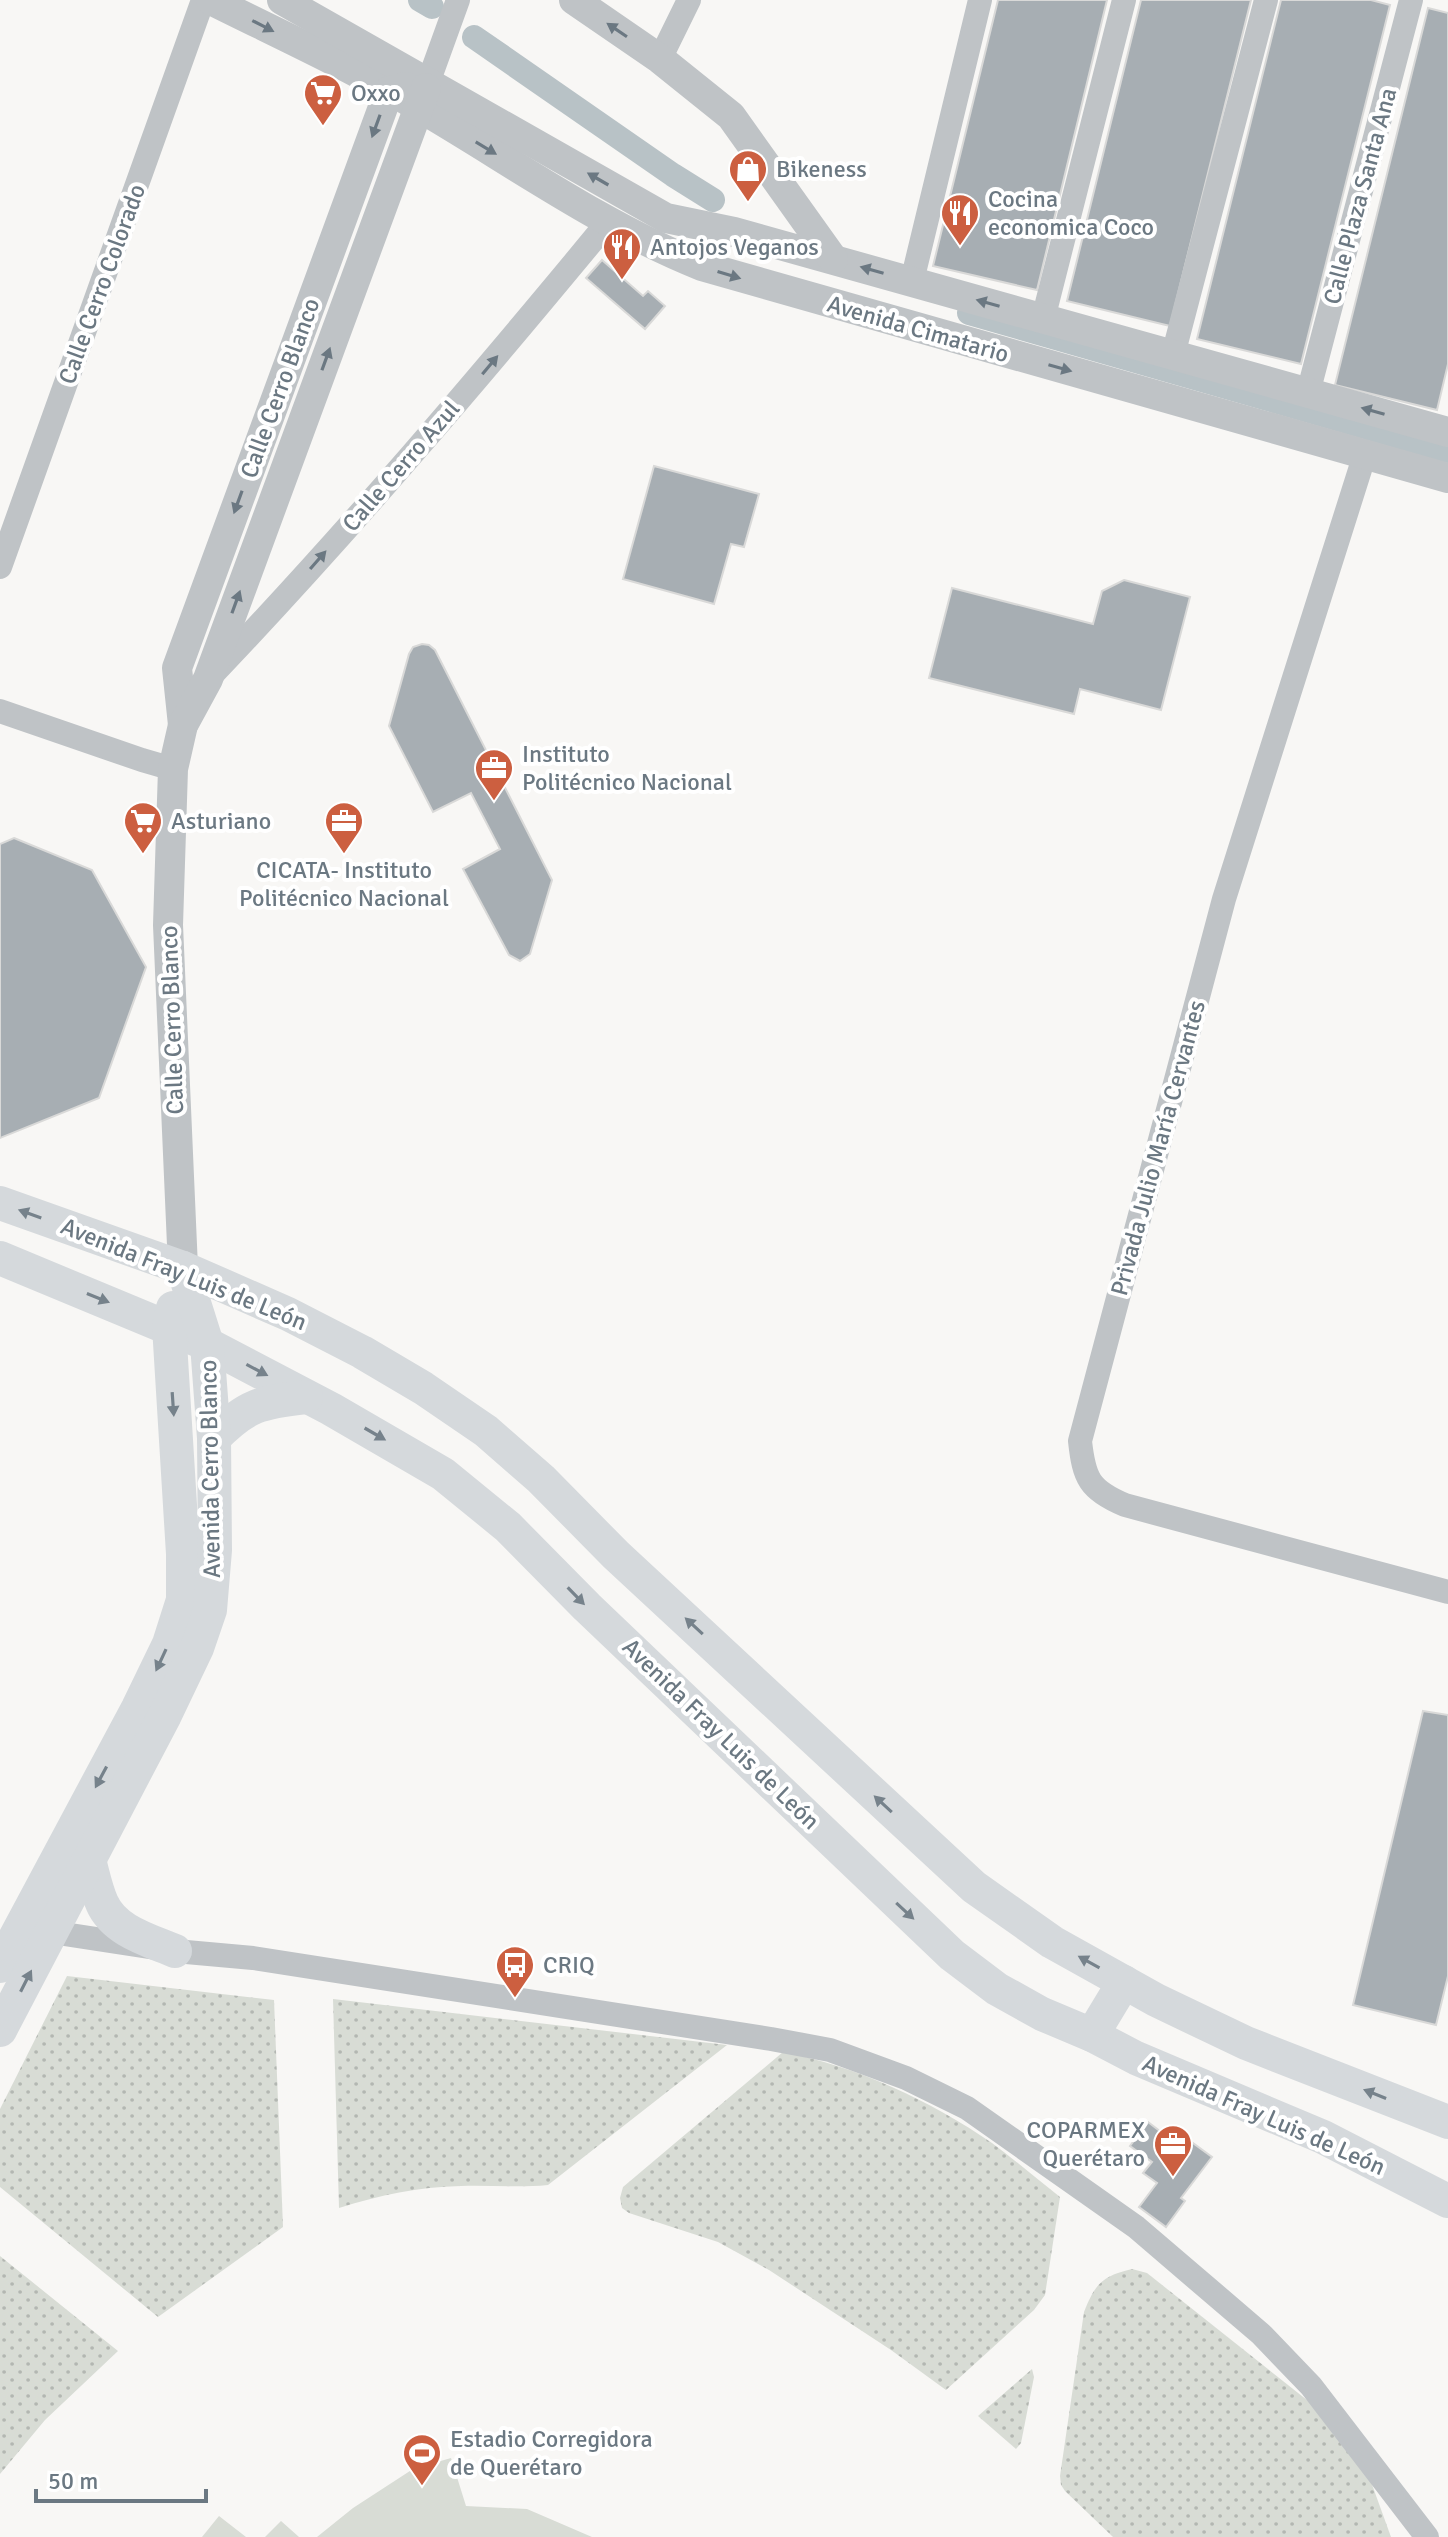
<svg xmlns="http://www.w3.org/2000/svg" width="1448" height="2537" font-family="Signika,sans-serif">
  <defs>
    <pattern id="grass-dots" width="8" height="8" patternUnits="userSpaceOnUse" patternTransform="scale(2)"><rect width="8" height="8" fill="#d8dcd5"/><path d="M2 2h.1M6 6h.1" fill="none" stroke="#b3b7b2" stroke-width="1.8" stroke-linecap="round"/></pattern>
  </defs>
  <rect width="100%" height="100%" fill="#f8f7f5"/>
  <!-- grass -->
  <g fill="url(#grass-dots)">
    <polygon points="67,1976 274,2000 283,2227 158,2317 0,2187 0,2109"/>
    <path d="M333,1999l394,46 -179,140c-29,3 -57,0 -87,1 -44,1 -80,9 -122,22z"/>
    <path d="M783,2052c73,14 148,49 209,91 23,17 45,36 68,54l-15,98 -11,15 -88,80 -55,-40 -122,-80 -51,-28 -89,-29 -7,-5 -2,-10 3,-11z"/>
    <polygon points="0,2256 118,2351 45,2420 0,2474"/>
    <path d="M1132,2269l15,4 165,131 58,75 21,58h-278l-48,-46 -4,-6 -1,-9 24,-164c11,-28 18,-36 48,-43z"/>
    <polygon points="1032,2369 1034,2377 1021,2443 1016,2449 978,2416"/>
  </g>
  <!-- park -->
  <g fill="#d8dcd5">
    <polygon points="451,2458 466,2506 527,2509 592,2537 317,2537 353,2508 413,2469"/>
    <polygon points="219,2516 246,2537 202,2537"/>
    <polygon points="281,2521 299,2537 265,2537"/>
  </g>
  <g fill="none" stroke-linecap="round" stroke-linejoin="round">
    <!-- canal -->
    <g stroke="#b8c2c6" stroke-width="24">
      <polyline points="420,0 432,7"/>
      <polyline points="474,37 673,175 713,200"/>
      <polyline points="969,313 1448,451"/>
    </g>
  </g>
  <!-- building -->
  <g fill="#a7aeb3" stroke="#d9d9d8" stroke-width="2">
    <polygon points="998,0 1107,0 1037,290 933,266"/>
    <polygon points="1141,0 1251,0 1170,326 1067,301"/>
    <polygon points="1281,0 1371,0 1390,5 1301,364 1197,339"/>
    <polygon points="1428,8 1448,13 1448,364 1437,410 1335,385"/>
    <polygon points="602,260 643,296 648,291 665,306 645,329 586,278"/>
    <polygon points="654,466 759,494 744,547 731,544 714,604 623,579"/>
    <polygon points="1124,580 1190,597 1161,710 1080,689 1074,714 929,678 952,588 1093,624 1102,591"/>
    <polygon points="422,644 429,645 435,650 552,880 530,954 520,961 509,955 463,869 500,849 471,793 433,812 389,726 409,654 413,647"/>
    <polygon points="14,838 92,870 146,967 99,1098 0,1138 0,844"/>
    <polygon points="1423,1711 1448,1715 1448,1976 1436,2025 1353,2005"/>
    <polygon points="1148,2122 1169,2138 1175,2130 1212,2157 1181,2198 1185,2201 1166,2227 1139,2207 1157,2183 1143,2173 1152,2162 1130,2146"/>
  </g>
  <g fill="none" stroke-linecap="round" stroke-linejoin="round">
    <!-- minor -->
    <g stroke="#bfc3c6" stroke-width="24">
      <polyline points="660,59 689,0"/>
      <polyline points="428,83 458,0"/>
      <polyline points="912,281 980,0"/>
      <polyline points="1043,319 1124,0"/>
      <polyline points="1173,355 1266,0"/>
      <polyline points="1308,393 1411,0"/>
      <path d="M1365,454l-141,445 -144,542c4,37 9,49 45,64l323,87"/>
      <polyline points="0,567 203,0"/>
      <path d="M212,675c138,-145 268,-298 396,-453"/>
      <polyline points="0,711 142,760 173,769"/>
      <polyline points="51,1932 175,1951 253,1958 771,2039 830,2050 906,2078 967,2108 1136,2227 1261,2334 1311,2386 1427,2537"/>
    </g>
    <!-- tertiary -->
    <g stroke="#bfc3c6" stroke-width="30">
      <path d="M211,0c70,35 143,68 211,109 92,54 180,117 280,157l746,212"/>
      <polyline points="282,0 666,218 734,232 1448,432"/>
      <polyline points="574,0 660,59 731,116 833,259"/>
      <polyline points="183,725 177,668 389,91 406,87"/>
      <polyline points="183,1268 168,925 173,769 183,725 208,679 426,88"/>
    </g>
    <!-- secondary -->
    <g stroke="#d5d9dc" stroke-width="34">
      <polyline points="0,1203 183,1268 288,1314 362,1352 423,1388 486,1431 541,1479 616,1555 974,1887 1052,1942 1156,2000 1246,2043 1448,2122"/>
      <polyline points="0,1258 207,1344 331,1409 443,1474 508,1527 587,1607 952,1955 997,1989 1042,2014 1092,2035 1136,2058 1323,2137 1448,2201"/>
      <path d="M214,1438c32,-33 47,-36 92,-41"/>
      <path d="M89,1860c4,14 7,30 13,43 12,28 47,37 73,48"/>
      <polyline points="0,1966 138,1708 169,1644 183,1600 183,1554 169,1326 173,1308"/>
      <polyline points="0,2030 165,1715 197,1648 210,1610 215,1550 214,1438 207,1344 183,1268"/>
      <polyline points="1092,2035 1124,1982"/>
    </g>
  </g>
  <!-- one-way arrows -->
  <defs><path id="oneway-solid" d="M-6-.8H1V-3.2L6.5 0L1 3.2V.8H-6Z" transform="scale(2)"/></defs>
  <g fill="#6b7882">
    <use href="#oneway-solid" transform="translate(263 26) rotate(27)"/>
    <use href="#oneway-solid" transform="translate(617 30) rotate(-146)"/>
    <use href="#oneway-solid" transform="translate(376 126) rotate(110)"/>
    <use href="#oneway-solid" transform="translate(486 148) rotate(31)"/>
    <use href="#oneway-solid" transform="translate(598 179) rotate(-150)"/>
    <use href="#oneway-solid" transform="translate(872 270) rotate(-164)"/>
    <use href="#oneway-solid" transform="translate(729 275) rotate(17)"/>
    <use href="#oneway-solid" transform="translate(988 303) rotate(-164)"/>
    <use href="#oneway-solid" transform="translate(326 359) rotate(-70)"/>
    <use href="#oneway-solid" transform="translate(490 365) rotate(-50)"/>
    <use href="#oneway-solid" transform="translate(1060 368) rotate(16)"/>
    <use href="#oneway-solid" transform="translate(1373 411) rotate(-164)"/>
    <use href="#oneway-solid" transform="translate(238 502) rotate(110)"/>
    <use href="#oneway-solid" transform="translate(318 560) rotate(-49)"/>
    <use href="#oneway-solid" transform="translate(236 602) rotate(-70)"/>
  </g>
  <g fill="#76828b">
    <use href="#oneway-solid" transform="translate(30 1214) rotate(-160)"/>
    <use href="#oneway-solid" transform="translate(98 1298) rotate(22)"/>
    <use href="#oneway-solid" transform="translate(257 1370) rotate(28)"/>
    <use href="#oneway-solid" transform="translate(173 1404) rotate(86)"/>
    <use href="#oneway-solid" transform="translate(375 1434) rotate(30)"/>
    <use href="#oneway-solid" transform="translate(576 1596) rotate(46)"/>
    <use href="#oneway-solid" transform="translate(694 1626) rotate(-137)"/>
    <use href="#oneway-solid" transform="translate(161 1660) rotate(115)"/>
    <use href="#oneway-solid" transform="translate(101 1777) rotate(118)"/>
    <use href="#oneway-solid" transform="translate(883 1804) rotate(-137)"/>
    <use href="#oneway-solid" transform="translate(905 1911) rotate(43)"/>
    <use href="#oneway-solid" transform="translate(1089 1962) rotate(-151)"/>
    <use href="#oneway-solid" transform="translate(26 1981) rotate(-63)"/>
    <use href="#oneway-solid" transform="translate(1375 2094) rotate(-158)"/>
  </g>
  <!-- icons -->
  <defs>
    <symbol id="supermarket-pin" viewBox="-11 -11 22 30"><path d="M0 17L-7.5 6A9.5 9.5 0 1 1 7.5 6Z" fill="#cc5f40" stroke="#fff"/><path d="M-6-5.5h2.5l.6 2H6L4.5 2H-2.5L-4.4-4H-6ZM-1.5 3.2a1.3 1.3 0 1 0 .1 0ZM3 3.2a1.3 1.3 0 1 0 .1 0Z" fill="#fff"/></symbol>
    <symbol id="shop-pin" viewBox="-11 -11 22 30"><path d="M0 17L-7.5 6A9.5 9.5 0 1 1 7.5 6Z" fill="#cc5f40" stroke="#fff"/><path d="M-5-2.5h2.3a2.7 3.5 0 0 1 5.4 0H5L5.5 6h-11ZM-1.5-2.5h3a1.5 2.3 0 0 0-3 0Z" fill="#fff"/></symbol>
    <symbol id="restaurant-pin" viewBox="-11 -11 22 30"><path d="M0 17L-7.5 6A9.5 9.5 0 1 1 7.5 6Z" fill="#cc5f40" stroke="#fff"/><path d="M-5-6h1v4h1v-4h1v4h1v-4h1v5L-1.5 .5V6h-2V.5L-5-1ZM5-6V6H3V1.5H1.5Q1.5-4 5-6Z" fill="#fff"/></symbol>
    <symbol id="office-pin" viewBox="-11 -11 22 30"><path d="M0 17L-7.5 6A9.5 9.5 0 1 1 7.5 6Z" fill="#cc5f40" stroke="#fff"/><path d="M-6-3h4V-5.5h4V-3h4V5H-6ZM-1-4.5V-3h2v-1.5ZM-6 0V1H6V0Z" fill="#fff"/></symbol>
    <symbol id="bus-pin" viewBox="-11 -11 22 30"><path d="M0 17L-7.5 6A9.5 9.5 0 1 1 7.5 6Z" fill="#cc5f40" stroke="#fff"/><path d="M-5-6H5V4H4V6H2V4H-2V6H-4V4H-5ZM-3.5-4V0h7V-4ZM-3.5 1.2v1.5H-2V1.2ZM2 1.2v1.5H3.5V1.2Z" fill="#fff"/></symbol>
    <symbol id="stadium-pin" viewBox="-11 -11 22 30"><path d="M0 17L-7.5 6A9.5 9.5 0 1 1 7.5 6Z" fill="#cc5f40" stroke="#fff"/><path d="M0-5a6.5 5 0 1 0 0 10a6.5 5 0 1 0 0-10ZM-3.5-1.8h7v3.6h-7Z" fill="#fff"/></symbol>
  </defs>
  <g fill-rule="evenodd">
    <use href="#supermarket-pin" x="301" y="71" width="44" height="60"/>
    <use href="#shop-pin" x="726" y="147" width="44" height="60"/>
    <use href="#restaurant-pin" x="938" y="191" width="44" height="60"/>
    <use href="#restaurant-pin" x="600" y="225" width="44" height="60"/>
    <use href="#office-pin" x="472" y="746" width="44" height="60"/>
    <use href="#supermarket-pin" x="121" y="799" width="44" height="60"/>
    <use href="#office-pin" x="322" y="799" width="44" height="60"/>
    <use href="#bus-pin" x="493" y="1943" width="44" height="60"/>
    <use href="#office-pin" x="1151" y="2122" width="44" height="60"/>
    <use href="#stadium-pin" x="400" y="2431" width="44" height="60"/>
  </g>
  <g text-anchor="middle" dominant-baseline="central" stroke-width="8" stroke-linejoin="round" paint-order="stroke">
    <!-- poi labels -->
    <g font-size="24" fill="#6b7882" stroke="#fff" text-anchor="start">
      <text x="351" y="93">Oxxo</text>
      <text x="776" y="169">Bikeness</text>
      <text x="988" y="199">Cocina<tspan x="988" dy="28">economica Coco</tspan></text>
      <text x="650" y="247">Antojos Veganos</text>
      <text x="522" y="754">Instituto<tspan x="522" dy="28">Politécnico Nacional</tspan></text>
      <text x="171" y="821">Asturiano</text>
      <text x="344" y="870" text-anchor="middle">CICATA- Instituto<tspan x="344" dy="28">Politécnico Nacional</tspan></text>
      <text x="543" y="1965">CRIQ</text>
      <text x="1145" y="2130" text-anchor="end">COPARMEX<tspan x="1145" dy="28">Querétaro</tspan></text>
      <text x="450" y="2439">Estadio Corregidora<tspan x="450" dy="28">de Querétaro</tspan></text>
    </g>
    <!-- street labels -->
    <g font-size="24" fill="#6b7882" stroke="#fff">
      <text transform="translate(1360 196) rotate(-75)">Calle Plaza Santa Ana</text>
      <text transform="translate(102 284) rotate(-70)">Calle Cerro Colorado</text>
      <text transform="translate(918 329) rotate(16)">Avenida Cimatario</text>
      <text transform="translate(280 388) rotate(-70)">Calle Cerro Blanco</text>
      <text transform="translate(401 466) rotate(-49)">Calle Cerro Azul</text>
      <text transform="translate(172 1020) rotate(-92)">Calle Cerro Blanco</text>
      <text transform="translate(1158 1148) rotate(-75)">Privada Julio María Cervantes</text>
      <text transform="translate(184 1274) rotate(22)">Avenida Fray Luis de León</text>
      <text transform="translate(210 1469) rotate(-91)">Avenida Cerro Blanco</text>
      <text transform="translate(721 1734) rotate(44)">Avenida Fray Luis de León</text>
      <text transform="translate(1264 2115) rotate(24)">Avenida Fray Luis de León</text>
    </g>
  </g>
  <!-- scale -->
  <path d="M36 2489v12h170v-12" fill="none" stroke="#6b7882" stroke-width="4"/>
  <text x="48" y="2489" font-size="24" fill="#6b7882" stroke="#ffffff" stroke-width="6" paint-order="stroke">50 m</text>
</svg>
